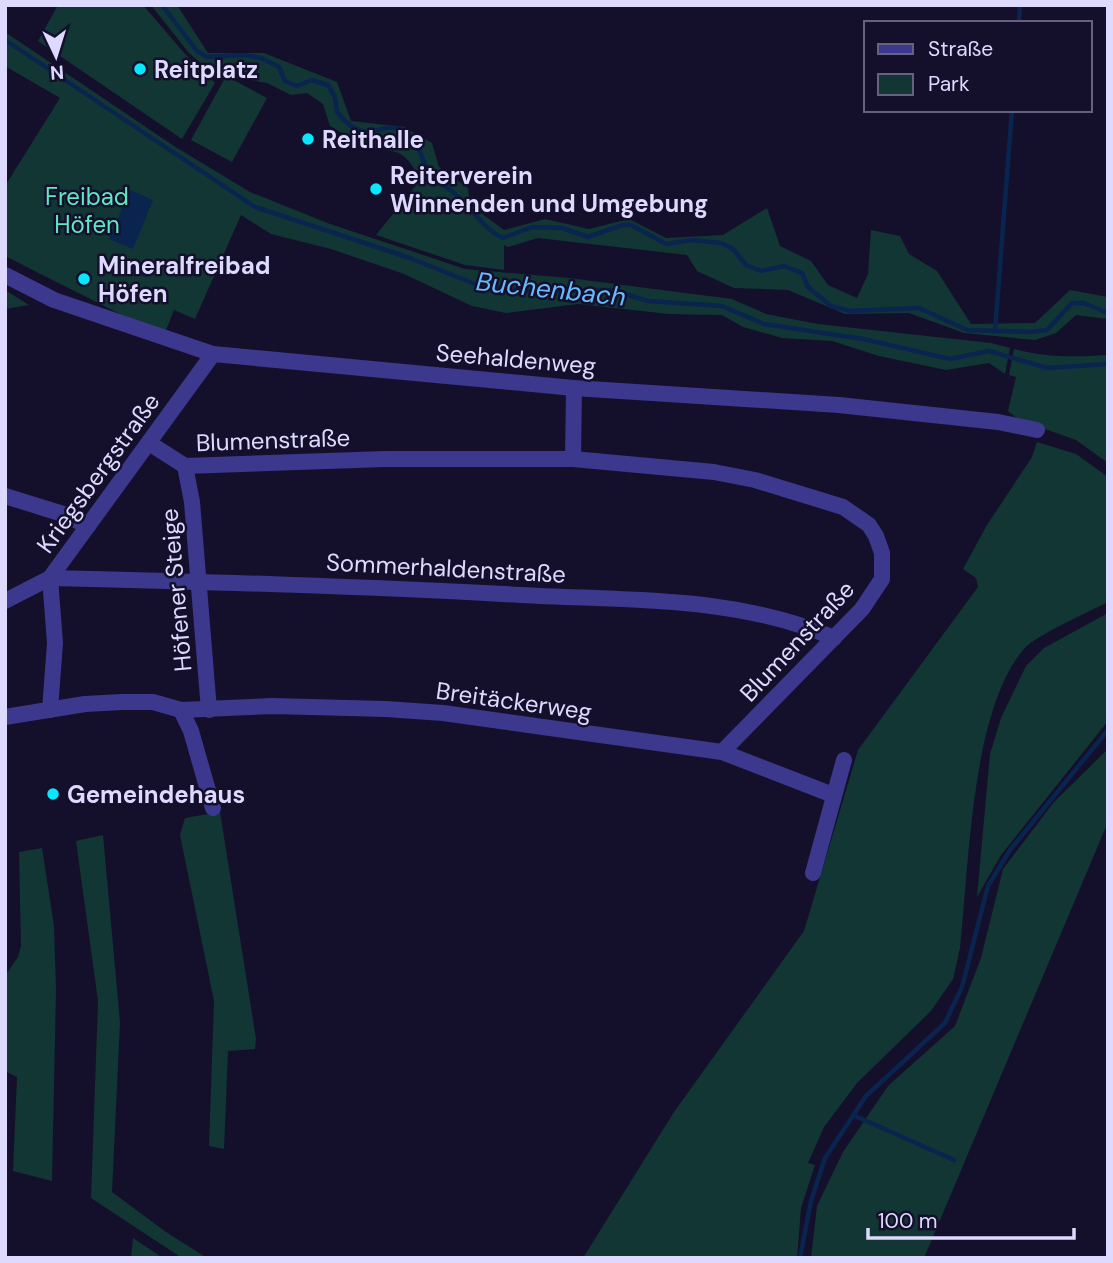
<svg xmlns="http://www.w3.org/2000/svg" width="1113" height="1263" font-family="'DM Sans',sans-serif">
  <rect width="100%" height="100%" fill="#14102b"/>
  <!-- green -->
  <g fill="#123634">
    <polygon points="58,5 143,5 185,54 215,83 182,139 38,41"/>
    <path d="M151,5h26l31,48h56l73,29 14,39 53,6 28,16 7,24 29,21 2,17 34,25 41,-11 44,10 40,-10 37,19 57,-3 44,-27 13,38 31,15 17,24 29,13 11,-24 3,-44 29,6 9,18 28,17 34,53 64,-1 35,-33 38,7v22l-32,-4 -20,18 -21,7 -71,-7 -55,-20 -64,1 -57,-24 -54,-2 -37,-17 -10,-16 -149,-17 -30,9 -4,-2v25l-39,-5 -89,-30 45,-56c-20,-32 -19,-25 -52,-32 -13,-4 -27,-15 -39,-21l-7,-22 -16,-11 -16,2 -24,-12 -55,-10 -23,-20z"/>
    <polygon points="5,32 174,146 250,192 330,224 465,269 569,278 732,299 766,314 818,324 991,343 1010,348 1005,374 989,363 946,370 879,356 832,341 782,338 743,327 722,315 669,314 578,304 506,313 472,306 404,274 331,249 271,234 241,215 195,319 174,310 166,330 124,316 5,256 5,186 60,98 5,66"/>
    <polygon points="226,76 267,98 232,162 191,140"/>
    <polygon points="5,290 29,305 5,309"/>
    <path d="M1014,349c33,9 60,8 94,6v108l-32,-23 -57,-20 -11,-9 8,-34 -7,-2z"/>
    <path d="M1037,442l39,12 32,23v125c-19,10 -72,33 -84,47 -53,61 -55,218 -64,299l-7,31 -22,32 -74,72 -33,44 -16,36 7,2 -14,43 -4,50h-214l91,-146 130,-181 54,-181 120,-163 -2,-9 -13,-9 24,-44 45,-68z"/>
    <polygon points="1108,613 1108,721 1001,855 977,897 990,754 1001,718 1026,666 1044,648"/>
    <polygon points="1108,749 1108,822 924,1258 811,1258 817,1206 843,1152 888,1086 955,1026 981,958 1003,869 1054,802"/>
    <polygon points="220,812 256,1039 255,1049 228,1051 224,1149 209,1146 214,1001 180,835 185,818"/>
    <polygon points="103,835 120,1022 112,1192 166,1232 207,1258 182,1258 91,1198 98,1001 76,841"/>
    <polygon points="42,848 54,926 56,990 52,1181 13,1171 17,1077 5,1071 7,973 18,957 21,946 19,852"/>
    <polygon points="133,1238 163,1258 131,1258"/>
  </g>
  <!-- water -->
  <g fill="#0a2450">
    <polygon points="130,190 153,200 133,249 109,239"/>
    <circle cx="146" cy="269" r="8"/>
  </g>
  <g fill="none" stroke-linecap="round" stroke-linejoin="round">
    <!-- stream -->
    <g stroke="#0a2450" stroke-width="4.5">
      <path d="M162,5l35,46 10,6 37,-2 17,3 18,9 6,14 12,5 15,-6 16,5 7,12 2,15c32,40 44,4 67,20 17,12 17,30 29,45 5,7 16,11 22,17 17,14 28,35 48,44l29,-11 30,1 26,9 35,-12h8l35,19 26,-4 29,3 12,6 13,16 15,6 23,-5 18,7 6,14 23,19 19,5 69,-3 48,22 63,2 17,-2 25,-27h12l24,10"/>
      <polyline points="1019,23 1020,5"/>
      <polyline points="5,40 255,207 407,257 475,284 524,291 613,290 648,301 722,306 764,324 863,339 950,359 989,351 1047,368 1108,364"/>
      <polyline points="995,331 1012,110"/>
      <polyline points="853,1115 954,1160"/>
      <polyline points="800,1258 811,1201 825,1158 866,1096 945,1023 962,987 988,886 1010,850 1108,730"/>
    </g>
    <!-- minor -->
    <g stroke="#3b388d" stroke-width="16">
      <polyline points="5,275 54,300 213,354 574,388 839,405 998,422 1037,430"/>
      <polyline points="149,443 185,466 385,459 573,459 714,472 755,480 843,507 869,525 876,536 882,553 882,579 862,609 722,752"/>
      <polyline points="573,459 574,388"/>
      <polyline points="185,466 192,502 209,710"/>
      <polyline points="5,496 63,514 88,526"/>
      <polyline points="5,601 50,578 213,354"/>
      <path d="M50,710l5,-67 -5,-65c157,4 314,8 471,17 105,6 214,0 313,43"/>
      <polyline points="181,710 191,731 213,808"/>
      <polyline points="5,717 85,704 122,702 153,702 181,710 272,706 386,709 443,713 722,752 833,795"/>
      <polyline points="813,873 844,760"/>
    </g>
  </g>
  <!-- markers -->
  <g fill="#06e8ff" stroke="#14102b" stroke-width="2.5">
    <circle cx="140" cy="69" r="7"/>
    <circle cx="308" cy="139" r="7"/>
    <circle cx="376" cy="189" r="7"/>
    <circle cx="84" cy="279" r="7"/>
    <circle cx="53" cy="794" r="7"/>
  </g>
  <g text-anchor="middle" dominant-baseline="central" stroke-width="5" stroke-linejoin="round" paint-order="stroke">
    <!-- poi labels -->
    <g font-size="24" font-weight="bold" fill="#dedaff" stroke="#14102b" text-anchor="start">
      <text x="154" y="69">Reitplatz</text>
      <text x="322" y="139">Reithalle</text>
      <text x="390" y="175">Reiterverein<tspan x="390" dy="28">Winnenden und Umgebung</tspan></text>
      <text x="98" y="265">Mineralfreibad<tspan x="98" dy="28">Höfen</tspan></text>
      <text x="67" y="794">Gemeindehaus</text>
    </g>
    <!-- park labels -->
    <g font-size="24" fill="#5ee7c3" stroke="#14102b">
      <text x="87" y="196">Freibad<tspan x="87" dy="28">Höfen</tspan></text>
    </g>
    <!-- street labels -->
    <g font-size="24" fill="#dedaff" stroke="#14102b">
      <text transform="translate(516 359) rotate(5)">Seehaldenweg</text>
      <text transform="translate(273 440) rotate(-2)">Blumenstraße</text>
      <text transform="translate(98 473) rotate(-54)">Kriegsbergstraße</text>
      <text transform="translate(446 568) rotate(3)">Sommerhaldenstraße</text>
      <text transform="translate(176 590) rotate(-95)">Höfener Steige</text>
      <text transform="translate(797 641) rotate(-47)">Blumenstraße</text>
      <text transform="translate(514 701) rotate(8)">Breitäckerweg</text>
    </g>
    <!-- water labels -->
    <g font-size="26" font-style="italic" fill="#68baff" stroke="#14102b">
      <text transform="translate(551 289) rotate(6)">Buchenbach</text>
    </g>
  </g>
  <!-- border -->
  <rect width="1113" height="1263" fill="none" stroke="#dedaff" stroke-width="14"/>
  <!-- legend -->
  <rect x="864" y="21" width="228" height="91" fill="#14102b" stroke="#656180" stroke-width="2"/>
  <rect x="878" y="44" width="35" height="10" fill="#3b388d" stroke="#656180" stroke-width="2"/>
  <text x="928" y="56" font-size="21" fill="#dedaff">Straße</text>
  <rect x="878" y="74" width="35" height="21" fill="#123634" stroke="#656180" stroke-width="2"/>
  <text x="928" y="91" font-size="21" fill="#dedaff">Park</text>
  <!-- north arrow -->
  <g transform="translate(56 56) rotate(176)" stroke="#14102b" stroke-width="5" paint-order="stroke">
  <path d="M0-5L12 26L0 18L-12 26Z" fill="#dedaff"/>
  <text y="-10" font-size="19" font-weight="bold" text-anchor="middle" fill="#dedaff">N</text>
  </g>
  <!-- scale -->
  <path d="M868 1228v10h206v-10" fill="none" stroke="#dedaff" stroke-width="3.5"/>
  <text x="878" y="1228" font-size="21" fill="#dedaff" stroke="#14102b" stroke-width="5" paint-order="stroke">100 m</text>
</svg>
